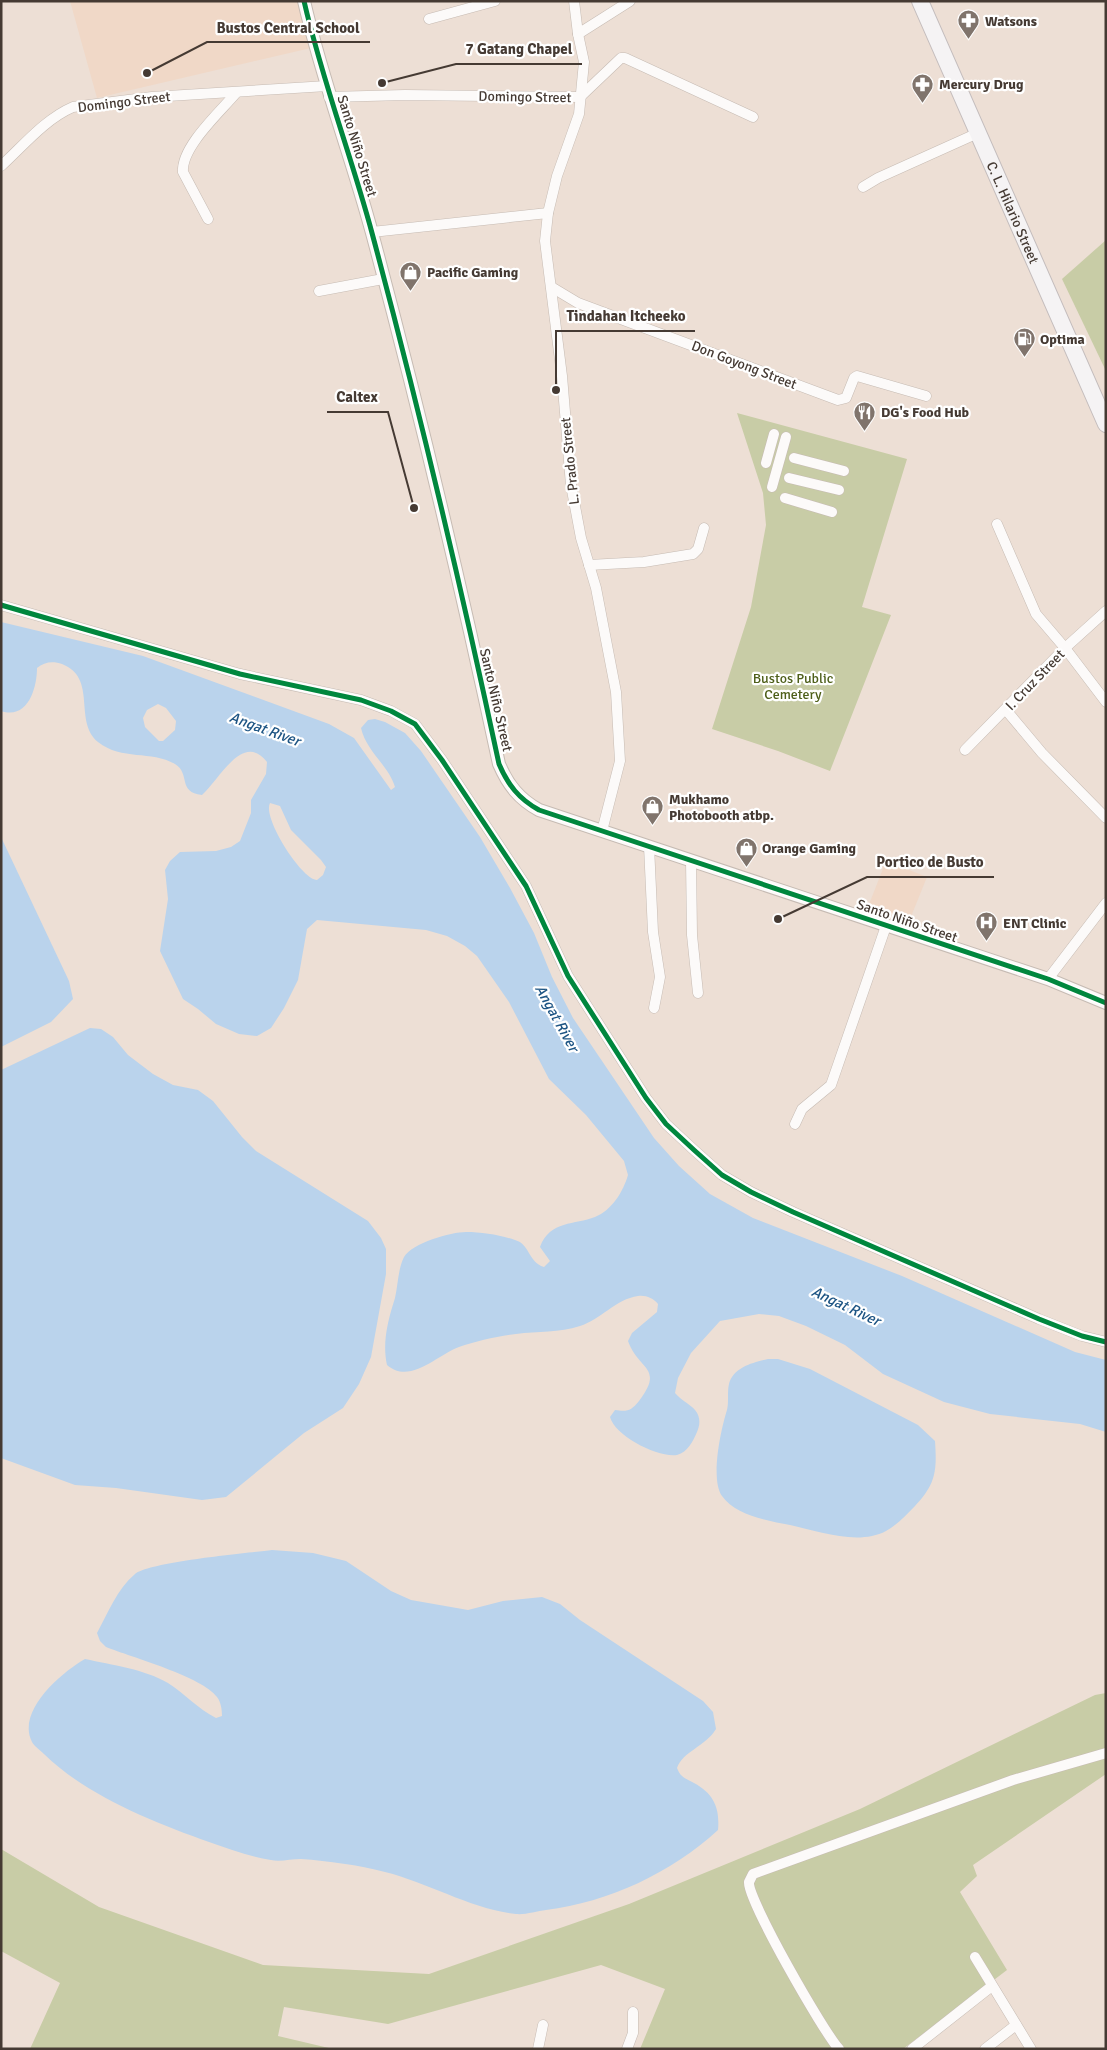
<svg xmlns="http://www.w3.org/2000/svg" width="1107" height="2050" font-family="Signika,sans-serif">
  <rect width="100%" height="100%" fill="#eddfd5"/>
  <!-- built -->
  <g fill="#f0d8c7">
    <polygon points="70,1 298,1 311,48 97,98"/>
    <polygon points="886,861 927,877 906,929 866,912"/>
  </g>
  <!-- green -->
  <g fill="#c8cca6">
    <polygon points="1106,240 1106,371 1062,279"/>
    <polygon points="737,413 907,459 862,607 891,615 830,771 778,751 712,729 751,607 766,525 763,493"/>
    <polygon points="1106,1693 1106,1774 973,1865 977,1876 960,1892 1007,1970 903,2049 640,2049 665,1989 601,1965 388,2024 284,2007 278,2036 333,2049 30,2049 60,1983 1,1951 1,1849 99,1907 263,1965 429,1974 629,1904 860,1809 1095,1695"/>
  </g>
  <!-- water -->
  <g fill="#bad3ec" fill-rule="evenodd">
    <path d="M1,622l142,34 186,68 25,14 37,52 4,-3c-6,-21 -29,-36 -34,-59l7,-8 7,-1 10,3 20,11 16,18 59,86 30,51 24,45 18,44 21,41 81,120 25,28 31,28 43,24 149,58 173,76 31,8v72l-26,-8 -90,-10 -46,-12 -61,-28 -38,-29 -39,-19 -27,-10 -20,-2 -39,7 -29,32 -13,25 -3,15c6,7 16,12 20,17 6,7 5,15 2,22 -4,9 -9,20 -20,23 -19,3 -62,-19 -67,-38l5,-7c12,2 16,1 24,-9 26,-34 -1,-31 -11,-60l4,-8 25,-21 1,-8c-5,-6 -12,-9 -20,-8 -22,3 -38,24 -58,30 -21,7 -42,5 -64,8 -18,2 -40,7 -57,13 -22,8 -49,38 -72,18 -5,-22 1,-45 8,-67 3,-13 3,-29 9,-41 8,-14 47,-25 62,-25 16,0 34,3 49,8 15,4 13,22 29,27l6,-6 -10,-14c10,-27 35,-22 55,-30 17,-7 28,-25 33,-42l-4,-14 -38,-46 -37,-36 -40,-77 -32,-46 -12,-10 -18,-10 -21,-6 -109,-10 -10,9 -9,51 -14,28 -13,20 -14,8 -18,-2 -23,-10 -18,-15 -15,-10 -23,-48 8,-52 -3,-29 5,-9 10,-9 36,-1 15,-4 9,-6 11,-28v-13l15,-26 1,-12c-24,-31 -47,17 -65,33 -25,-3 -11,-21 -27,-31 -24,-14 -53,-3 -77,-22 -25,-21 0,-64 -36,-78 -9,-3 -18,-2 -25,4 0,20 -9,52 -36,43zM158,704l8,4 10,13 -1,9 -12,11h-4l-14,-14 -2,-9 4,-8zM270,803l10,3 11,24 30,30 5,7 -3,8 -6,5c-15,0 -55,-62 -47,-77z"/>
    <polygon points="1,837 69,981 73,999 51,1022 1,1047"/>
    <polygon points="90,1028 101,1029 113,1037 128,1055 153,1074 173,1085 198,1090 213,1101 242,1137 256,1151 368,1221 381,1238 386,1249 386,1274 371,1357 359,1384 343,1408 304,1433 226,1497 202,1500 116,1488 75,1485 1,1458 1,1070"/>
    <path d="M768,1359h10l32,10 108,56 17,16c2,30 1,43 -20,65 -9,9 -18,19 -29,25 -28,15 -68,0 -96,-6 -22,-4 -55,-10 -68,-29 -12,-17 -1,-67 5,-86 2,-9 0,-18 2,-26 4,-17 25,-22 39,-25z"/>
    <path d="M272,1550l41,3 33,8 45,30 20,9 57,10 35,-9 39,-4 18,7 20,16 123,81 10,11 3,17c-11,18 -33,22 -39,39 4,10 8,10 17,15 20,11 26,25 24,47 -47,43 -109,72 -172,80 -9,1 -21,5 -30,4 -45,-5 -87,-31 -131,-42 -27,-7 -56,-11 -84,-13 -10,0 -21,3 -30,1 -21,-3 -42,-11 -62,-18 -56,-20 -122,-46 -165,-88 -4,-4 -10,-8 -12,-12 -16,-31 30,-70 53,-83 27,6 59,10 83,24 17,11 30,26 48,35l6,-2c0,-6 -1,-14 -5,-19 -14,-20 -86,-40 -111,-50l-6,-6 -3,-8c11,-20 20,-44 38,-59 15,-12 112,-21 137,-24z"/>
  </g>
  <g fill="none" stroke-linecap="round" stroke-linejoin="round">
    <defs>
      <g id="minor">
        <polyline points="574,1 578,34 584,62 579,114 557,176 548,213 545,241 562,376 571,485 581,538 596,588 616,692 620,761 602,831"/>
        <polyline points="429,19 495,1"/>
        <polyline points="578,34 630,1"/>
        <polyline points="329,97 405,95 580,97 621,58 625,58 753,117"/>
        <path d="M1,166c22,-20 44,-47 72,-59l79,-10 175,-11"/>
        <polyline points="863,187 878,178 978,133"/>
        <path d="M208,219l-25,-47c-2,-25 37,-60 53,-79"/>
        <polyline points="372,232 548,213"/>
        <polyline points="553,288 578,303 838,400 846,398 854,378 857,376 926,396"/>
        <polyline points="319,291 383,279"/>
        <polyline points="794,458 844,471"/>
        <polyline points="766,463 774,434"/>
        <polyline points="789,478 839,490"/>
        <polyline points="772,487 786,437"/>
        <polyline points="785,498 832,512"/>
        <polyline points="997,524 1036,614 1065,648 1106,702"/>
        <polyline points="589,565 644,562 693,554 698,549 704,528"/>
        <polyline points="1,605 240,674 361,700 391,711 415,724 442,760 526,886 568,976 646,1098 666,1124 694,1150 722,1175 751,1192 793,1212 1039,1319 1082,1336 1106,1342"/>
        <polyline points="1006,710 1042,753 1106,818"/>
        <polyline points="965,750 1065,648 1106,611"/>
        <polyline points="649,846 653,932 660,977 654,1008"/>
        <polyline points="691,860 692,935 698,993"/>
        <polyline points="1048,979 1106,903"/>
        <polyline points="795,1124 802,1109 831,1085 886,926"/>
        <polyline points="975,1957 1031,2049"/>
        <polyline points="538,2049 543,2025"/>
        <polyline points="627,2049 633,2033 633,2012"/>
        <path d="M839,2049c-15,-16 -92,-150 -90,-167l4,-8 260,-94 93,-27"/>
        <polyline points="912,2049 992,1986"/>
        <polyline points="985,2049 1016,2025"/>
      </g>
      <path id="tertiary" d="M304,1c18,79 47,154 68,232 47,175 89,353 127,531 9,21 20,35 40,46l509,169 58,24"/>
      <g id="primary">
        <path id="s1" d="M920,1l186,423"/>
      </g>
    </defs>
    <!-- minor casing -->
    <use href="#minor" stroke="#c6bbb3" stroke-width="11"/>
    <!-- tertiary casing -->
    <use href="#tertiary" stroke="#c6bbb3" stroke-width="14"/>
    <!-- primary casing -->
    <use href="#primary" stroke="#c4bdbd" stroke-width="18"/>
    <!-- minor -->
    <use href="#minor" stroke="#fcfaf9" stroke-width="10"/>
    <!-- tertiary -->
    <use href="#tertiary" stroke="#fcfaf9" stroke-width="12"/>
    <!-- primary -->
    <use href="#primary" stroke="#f5f3f4" stroke-width="16"/>
    <defs>
      <g id="cycleway">
        <path d="M304,1c18,79 47,154 68,232 47,175 89,353 127,531 9,21 20,35 40,46l509,169 58,24"/>
        <polyline points="1,605 240,674 361,700 391,711 415,724 442,760 526,886 568,976 646,1098 666,1124 694,1150 722,1175 751,1192 793,1212 1039,1319 1082,1336 1106,1342"/>
      </g>
    </defs>
    <!-- cycleway casing -->
    <use href="#cycleway" stroke="#fff" stroke-width="8"/>
    <!-- cycleway -->
    <use href="#cycleway" stroke="#00873e" stroke-width="5"/>
  </g>
  <!-- icons -->
  <defs>
    <symbol id="pharmacy-pin" viewBox="-11 -11 22 30"><path d="M0 17L-7.5 6A9.5 9.5 0 1 1 7.5 6Z" fill="#80746c" stroke="#fff"/><path d="M-2-6h4v4h4v4h-4v4h-4v-4h-4v-4h4Z" fill="#fff"/></symbol>
    <symbol id="shop-pin" viewBox="-11 -11 22 30"><path d="M0 17L-7.5 6A9.5 9.5 0 1 1 7.5 6Z" fill="#80746c" stroke="#fff"/><path d="M-5-2.5h2.3a2.7 3.5 0 0 1 5.4 0H5L5.5 6h-11ZM-1.5-2.5h3a1.5 2.3 0 0 0-3 0Z" fill="#fff"/></symbol>
    <symbol id="fuel-pin" viewBox="-11 -11 22 30"><path d="M0 17L-7.5 6A9.5 9.5 0 1 1 7.5 6Z" fill="#80746c" stroke="#fff"/><path d="M-5.5-6h7V0h2V4h1.3V-2.5L3-4.5l.8-.8L6-3V5H2.5V1h-1V6h-7ZM-4.2-4.7v3.2H.2V-4.7Z" fill="#fff"/></symbol>
    <symbol id="restaurant-pin" viewBox="-11 -11 22 30"><path d="M0 17L-7.5 6A9.5 9.5 0 1 1 7.5 6Z" fill="#80746c" stroke="#fff"/><path d="M-5-6h1v4h1v-4h1v4h1v-4h1v5L-1.5 .5V6h-2V.5L-5-1ZM5-6V6H3V1.5H1.5Q1.5-4 5-6Z" fill="#fff"/></symbol>
    <symbol id="hospital-pin" viewBox="-11 -11 22 30"><path d="M0 17L-7.5 6A9.5 9.5 0 1 1 7.5 6Z" fill="#80746c" stroke="#fff"/><path d="M-5-5h3v3.5h4V-5h3V5h-3V1.5h-4V5h-3Z" fill="#fff"/></symbol>
  </defs>
  <g fill-rule="evenodd">
    <use href="#pharmacy-pin" x="956" y="8" width="25" height="34"/>
    <use href="#pharmacy-pin" x="910" y="72" width="25" height="34"/>
    <use href="#shop-pin" x="398" y="260" width="25" height="34"/>
    <use href="#fuel-pin" x="1012" y="326" width="25" height="34"/>
    <use href="#restaurant-pin" x="852" y="400" width="25" height="34"/>
    <use href="#shop-pin" x="640" y="794" width="25" height="34"/>
    <use href="#shop-pin" x="734" y="836" width="25" height="34"/>
    <use href="#hospital-pin" x="974" y="910" width="25" height="34"/>
  </g>
  <g text-anchor="middle" dominant-baseline="central" stroke-width="4.5" stroke-linejoin="round" paint-order="stroke">
    <!-- poi labels -->
    <g font-size="14" font-weight="bold" fill="#453a33" stroke="#fff" text-anchor="start">
      <text x="985" y="21">Watsons</text>
      <text x="939" y="84">Mercury Drug</text>
      <text x="427" y="272">Pacific Gaming</text>
      <text x="1040" y="339">Optima</text>
      <text x="881" y="412">DG's Food Hub</text>
      <text x="669" y="799">Mukhamo<tspan x="669" dy="16">Photobooth atbp.</tspan></text>
      <text x="762" y="848">Orange Gaming</text>
      <text x="1003" y="923">ENT Clinic</text>
    </g>
    <!-- street labels -->
    <g font-size="14" fill="#453a33" stroke="#fff">
      <text transform="translate(525 97) rotate(1)">Domingo Street</text>
      <text transform="translate(124 102) rotate(-7)">Domingo Street</text>
      <text transform="translate(357 146) rotate(73)">Santo Niño Street</text>
      <text stroke="none"><textPath href="#s1" startOffset="231">C. L. Hilario Street</textPath></text>
      <text transform="translate(744 365) rotate(21)">Don Goyong Street</text>
      <text transform="translate(570 461) rotate(-96)">L. Prado Street</text>
      <text transform="translate(1035 680) rotate(-46)">I. Cruz Street</text>
      <text transform="translate(496 700) rotate(77)">Santo Niño Street</text>
      <text transform="translate(907 921) rotate(19)">Santo Niño Street</text>
    </g>
    <!-- park labels -->
    <g font-size="14" fill="#4e5f1a" stroke="#fff">
      <text x="793" y="678">Bustos Public<tspan x="793" dy="16">Cemetery</tspan></text>
    </g>
    <!-- water labels -->
    <g font-size="15" font-style="italic" fill="#1e5584" stroke="#fff">
      <text transform="translate(265 729) rotate(20)">Angat River</text>
      <text transform="translate(557 1018) rotate(61)">Angat River</text>
      <text transform="translate(846 1306) rotate(25)">Angat River</text>
    </g>
  </g>
  <!-- callouts -->
  <path fill="none" stroke="#453a33" stroke-width="2" d="M147 73L207 42H370M382 83L456 64H582M556 390L556 331H695M414 508L388 412H327M778 919L867 877H994"/>
  <g fill="#453a33" stroke="#fff" stroke-width="2">
    <circle cx="147" cy="73" r="5"/>
    <circle cx="382" cy="83" r="5"/>
    <circle cx="556" cy="390" r="5"/>
    <circle cx="414" cy="508" r="5"/>
    <circle cx="778" cy="919" r="5"/>
  </g>
  <g font-size="15" text-anchor="middle" font-weight="bold" fill="#453a33" stroke="#fff" stroke-width="4.5" stroke-linejoin="round" paint-order="stroke">
    <text x="288" y="33">Bustos Central School</text>
    <text x="519" y="54">7 Gatang Chapel</text>
    <text x="626" y="321">Tindahan Itcheeko</text>
    <text x="357" y="402">Caltex</text>
    <text x="930" y="867">Portico de Busto</text>
  </g>
  <!-- border -->
  <rect width="1107" height="2050" fill="none" stroke="#453a33" stroke-width="5"/>
</svg>
